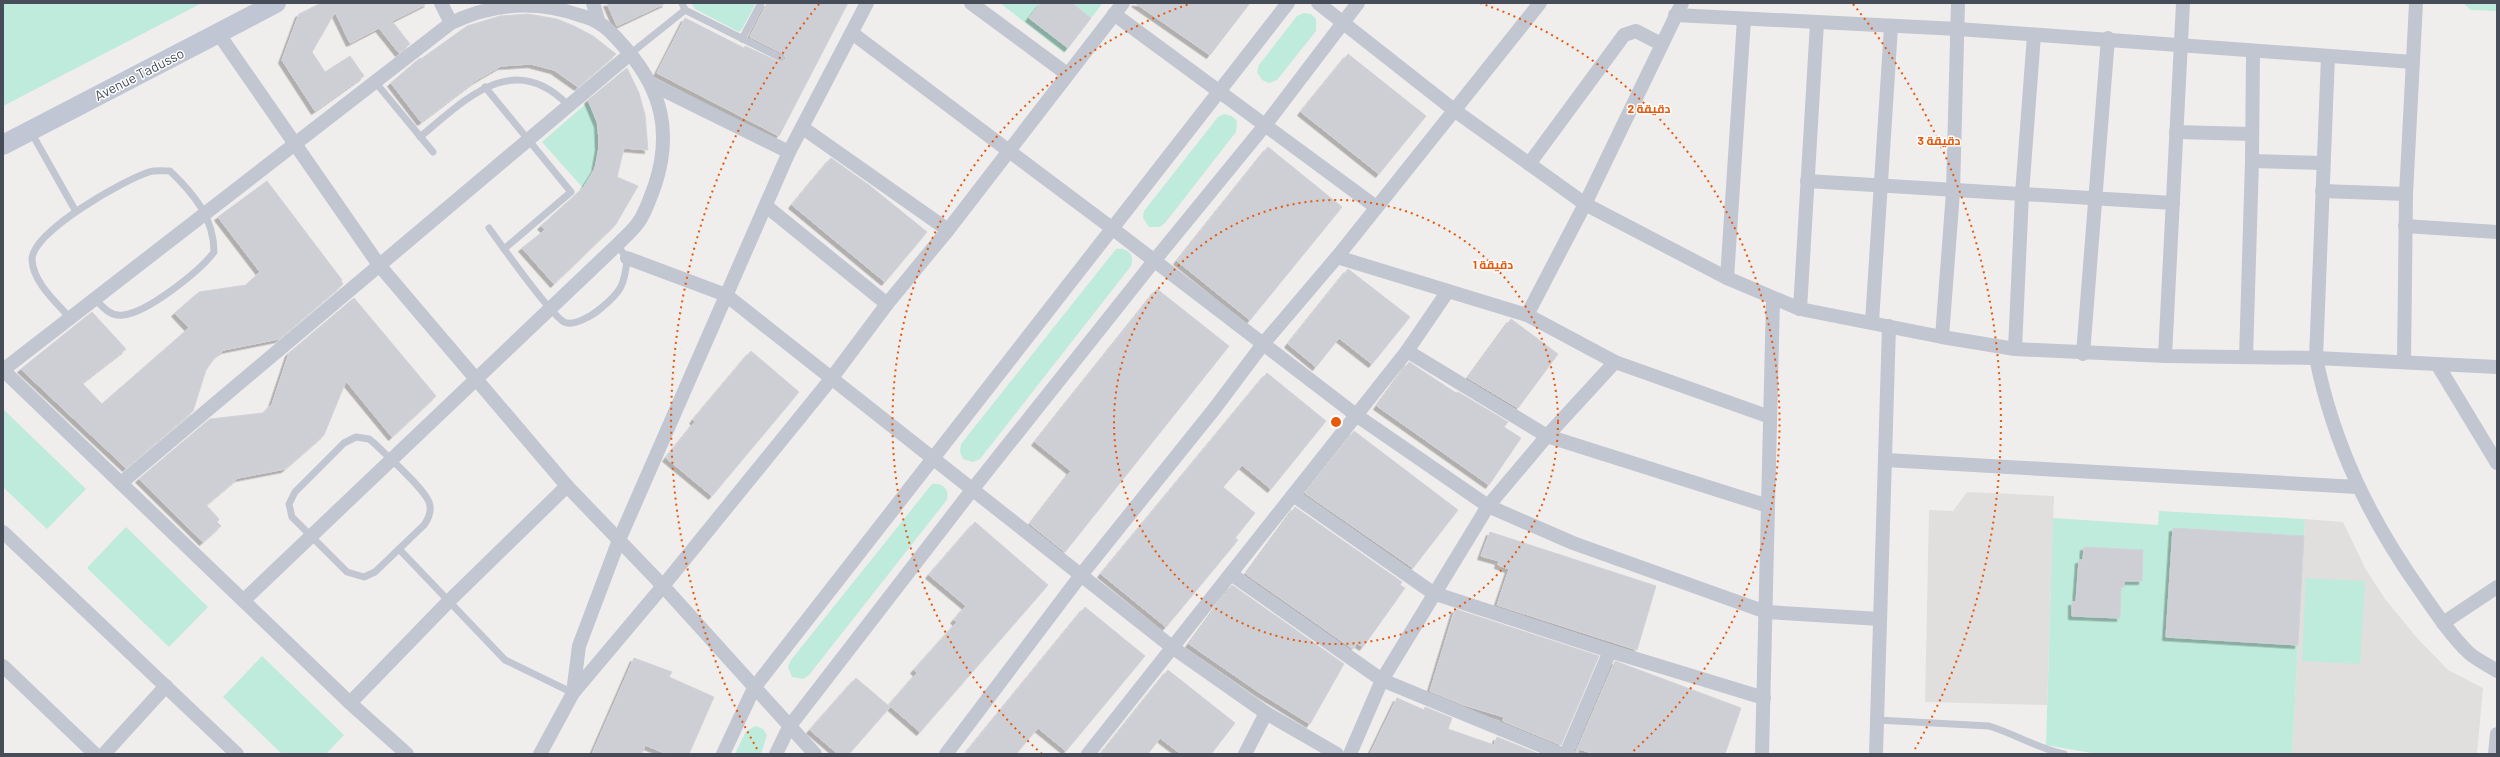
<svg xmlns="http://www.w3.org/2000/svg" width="2500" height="757" font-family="Barlow,Cairo,sans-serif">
  <defs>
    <filter id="shadow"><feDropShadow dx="-3.5" dy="3.5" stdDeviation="0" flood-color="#0004"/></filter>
  </defs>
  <rect width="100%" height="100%" fill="#f0eeed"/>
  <!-- education -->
  <g fill="#e1dfde">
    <polygon points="1967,492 2054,496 2047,705 1925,702 1929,510 1953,511"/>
    <polygon points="2305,519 2343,522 2365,568 2385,599 2417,638 2448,670 2483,688 2477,754 2292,754"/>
  </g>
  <!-- green -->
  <g fill="#beebdb">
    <polygon points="3,3 202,3 3,106"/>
    <polygon points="691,3 756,3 742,29 739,32 695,9"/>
    <polygon points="1000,3 1041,3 1030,18 1068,48 1064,53"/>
    <polygon points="1072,3 1103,3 1091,18"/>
    <polygon points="2463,3 2497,3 2497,11 2471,10"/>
    <polygon points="1304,13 1311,14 1316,19 1316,31 1277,80 1269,83 1262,80 1257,72 1259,65 1297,16"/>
    <path d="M589,101c13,35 14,55 -6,87l-41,-46z"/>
    <polygon points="1224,114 1232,116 1237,121 1236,132 1165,223 1160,227 1149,227 1143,218 1144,211 1218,117"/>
    <path d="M1116,249c11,-2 19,5 15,17l-151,193 -7,3 -10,-3 -3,-7 1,-8z"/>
    <polygon points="4,410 86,489 47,529 3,487"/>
    <path d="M932,484c11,-2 19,7 14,17l-137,174 -6,4 -11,-2 -4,-10 3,-7z"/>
    <polygon points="2159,511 2305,519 2292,754 2097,754 2046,745 2053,518 2158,525"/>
    <polygon points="126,527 208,607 169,647 87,568"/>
    <polygon points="2306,578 2365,581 2360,664 2302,661"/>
    <polygon points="262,656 344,735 326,754 282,754 223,697"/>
    <polygon points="756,726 763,729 767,735 761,754 735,754 746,731"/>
  </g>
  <!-- building -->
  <g fill="#ceced5" stroke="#d2d2d8" filter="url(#shadow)">
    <polygon points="321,3 428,3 392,21 410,44 399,53 379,28 350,43 335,12 312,52 325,72 350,56 364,76 315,111 282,60 299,14"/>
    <polygon points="607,3 666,3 617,26"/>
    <polygon points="767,3 848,3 779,136 657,73 685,18 744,48 745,46 779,62 783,62 786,58 784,54 750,37"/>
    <polygon points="1041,3 1072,3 1091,18 1068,48 1029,18"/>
    <polygon points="1135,3 1250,3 1210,55"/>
    <polygon points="528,14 557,19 574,26 593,36 616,54 578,87 554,70 531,64 501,66 475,81 421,122 391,83 420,58 421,59 467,26 500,16"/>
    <polygon points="1348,54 1426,116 1379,174 1301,112"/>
    <polygon points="627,68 639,93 645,115 648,150 624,148 617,177 638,186 616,224 554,284 522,248 545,230 541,226 583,188 595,169 599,147 598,124 588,100"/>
    <polygon points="1268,147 1342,207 1250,320 1177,261"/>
    <polygon points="831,158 869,185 927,232 885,282 792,205"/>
    <polygon points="267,181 342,280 341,281 343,284 279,339 224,350 216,356 206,370 193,411 126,468 21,369 92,312 126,349 82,383 102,404 189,328 175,313 199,292 246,285 260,272 218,217"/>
    <polygon points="1348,269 1410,317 1372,364 1339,338 1316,367 1288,344"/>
    <polygon points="1157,289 1229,346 1065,552 1030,524 1071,471 1035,442"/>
    <polygon points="354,298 436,396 392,437 346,381 324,435 285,469 238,478 206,505 219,519 217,522 221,526 203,542 139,479 210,419 263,413 272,404 289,353"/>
    <polygon points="1511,319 1558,354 1518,408 1468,378"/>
    <polygon points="751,351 799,392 712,496 666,458 695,422 693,420"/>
    <polygon points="1409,362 1456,393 1458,392 1508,422 1504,427 1521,438 1489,485 1377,406"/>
    <polygon points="1267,373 1326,421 1271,489 1242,465 1223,487 1255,513 1235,538 1238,540 1166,627 1101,574"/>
    <polygon points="1354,431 1458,510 1413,568 1305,493"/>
    <polygon points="1295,507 1402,582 1400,585 1405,588 1363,647 1357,643 1353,649 1246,574"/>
    <polygon points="975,522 1048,585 920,732 889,705 917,673 914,670 957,622 954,620 966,606 929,575"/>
    <polygon points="2173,528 2304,536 2298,645 2166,637"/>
    <polygon points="1490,532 1656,586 1637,650 1497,605 1509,569 1498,565 1499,561 1481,556"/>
    <polygon points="2084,547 2143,550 2142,581 2124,581 2124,588 2121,587 2120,618 2072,616 2072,602 2076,602 2079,560 2083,560"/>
    <polygon points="1232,585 1344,664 1310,724 1260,693 1189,644"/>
    <polygon points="1085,607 1145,656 1066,751 1038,728 1016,754 965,754"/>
    <polygon points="1455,609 1599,656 1561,745 1503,721 1504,717 1464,705 1430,691"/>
    <polygon points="634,658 672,672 669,677 714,697 689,754 667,754 645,745 642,754 592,754"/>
    <polygon points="1615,661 1741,708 1725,754 1594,754 1579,749 1578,754 1575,754"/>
    <polygon points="1168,670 1235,723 1211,754 1181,754 1160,738 1148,754 1101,754"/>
    <polygon points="856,678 890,707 849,754 838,754 810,730"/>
    <polygon points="1397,698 1424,710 1425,707 1452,718 1448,729 1494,745 1497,737 1539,754 1370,754"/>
  </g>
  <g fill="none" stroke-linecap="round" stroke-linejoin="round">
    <!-- lane -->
    <g stroke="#c2c6d1" stroke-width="7">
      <polyline points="682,3 685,10 781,58"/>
      <polyline points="742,39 761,3"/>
      <polyline points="630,54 685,10"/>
      <polyline points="376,83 433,152"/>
      <polyline points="485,87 571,192 504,249"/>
      <polyline points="31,132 75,210"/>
      <path d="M420,137c46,-38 93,-88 148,-32"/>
      <path d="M489,228c13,18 60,85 75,94 9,5 29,-7 36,-13 21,-17 25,-24 27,-51l-10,-13"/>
      <path d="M70,318c-14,-16 -37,-36 -38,-58 -1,-28 92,-80 117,-88 7,-2 14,-1 21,-1 24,23 44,47 44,81 -14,19 -67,61 -91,63 -13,2 -20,-8 -28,-16"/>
      <path d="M356,437l13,2 5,4c13,13 49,44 55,59 3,8 0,16 -5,23l-49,47 -11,5 -17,-5 -55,-55 -3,-13 6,-12 49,-49z"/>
      <polyline points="399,549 505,660 573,693"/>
      <path d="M1877,720l112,6c26,8 48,22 75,28"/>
    </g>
    <!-- street -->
    <g stroke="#c2c6d1" stroke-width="14">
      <polyline points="441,3 451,23"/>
      <polyline points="593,3 599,23"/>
      <polyline points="971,3 1067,74"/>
      <polyline points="1318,3 1454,110 1585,204 1727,278 1800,309 1942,337 2015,349 2165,356 2316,358 2497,367"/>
      <polyline points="1114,14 1376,207"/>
      <polyline points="1675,15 1958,29 2413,62"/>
      <polyline points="218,33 379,265 567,486 663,586 815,754"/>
      <polyline points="852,33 1113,229 1356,415 1488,506 1573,543 1766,612 1880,619"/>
      <path d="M2328,56l-12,302c18,88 54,162 106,235 14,20 29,43 47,60 8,7 19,12 28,18"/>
      <polyline points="651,84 789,152"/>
      <polyline points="803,128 948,230"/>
      <polyline points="2176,132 2251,134"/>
      <polyline points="2252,161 2323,163"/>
      <polyline points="1529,164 1624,35 1636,31 1661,44"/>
      <polyline points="1807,181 2173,203"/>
      <polyline points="2322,191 2406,194"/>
      <polyline points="766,206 887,304"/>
      <polyline points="2405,226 2497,232"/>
      <polyline points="1337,257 1527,315 1615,362 1770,417"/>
      <polyline points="627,258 726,295 1172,647 1266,713 1337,754"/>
      <polyline points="1727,278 1744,19"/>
      <polyline points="1800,309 1817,23"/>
      <polyline points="1527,315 1585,204 1682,3"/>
      <polyline points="1872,322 1891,27"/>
      <polyline points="1942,337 1953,192 1958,3"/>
      <polyline points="2015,349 2022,194 2034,35"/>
      <polyline points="1407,351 1547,436 1768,506"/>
      <polyline points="2083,354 2108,38"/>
      <polyline points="2165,356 2183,3"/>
      <polyline points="2246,357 2252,161 2253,51"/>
      <polyline points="2404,362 2406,194 2416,3"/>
      <polyline points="2437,364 2497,463"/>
      <path d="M3,370l448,-347c42,-20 85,-23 128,-8 7,2 14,4 20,8 11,6 20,18 28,27 35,41 45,83 28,135 -5,13 -9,27 -17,38 -6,8 -14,15 -21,22l-373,355"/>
      <polyline points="3,370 350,703 407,754"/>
      <polyline points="1886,460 2357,487"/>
      <polyline points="121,483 630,54"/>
      <polyline points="1293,495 1433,593 1610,651 1764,698"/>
      <polyline points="3,532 237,754"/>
      <polyline points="1231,574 1382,680 1561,754"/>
      <polyline points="2443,623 2497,587"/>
      <polyline points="3,666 95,754"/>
      <polyline points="573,693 579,646 619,540 789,152 867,3"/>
      <polyline points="350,703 449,601 567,486"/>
      <polyline points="104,754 166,686"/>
      <polyline points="540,754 573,693 663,586 831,379 887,304 948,230 1123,3"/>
      <polyline points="723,754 754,688 1288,3"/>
      <polyline points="776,754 789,727 972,490 1154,261 1266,124 1358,3"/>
      <polyline points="946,754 1081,575 1215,408 1263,344 1337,257 1540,3"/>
      <polyline points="1088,754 1407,351 1448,291"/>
      <polyline points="1245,754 1266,713"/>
      <polyline points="1350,754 1382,680 1488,506 1547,436 1615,362"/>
      <polyline points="1566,754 1610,651"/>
      <polyline points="1762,754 1773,299"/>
      <polyline points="1876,754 1889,326"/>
      <polyline points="2495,754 2497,734"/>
    </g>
    <!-- secondary -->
    <polyline stroke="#c1c6d5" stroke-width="20" points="3,145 276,3"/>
  </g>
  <!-- distance rings -->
  <g fill="none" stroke="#e8590c" stroke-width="2" stroke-dasharray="2 4">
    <circle cx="1336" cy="422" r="222"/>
    <path d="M1042 754A443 443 0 0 1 1192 3M1480 3A443 443 0 0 1 1630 754"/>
    <path d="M757 749A665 665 0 0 1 819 4M1853 4A665 665 0 0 1 1915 749"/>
  </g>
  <g text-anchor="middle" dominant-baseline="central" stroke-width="3" stroke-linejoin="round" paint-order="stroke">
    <!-- street labels -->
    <g font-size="14" fill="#474c59" stroke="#fff">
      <text transform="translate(139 74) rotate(-27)">Avenue Tadusso</text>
    </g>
  </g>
  <circle cx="1336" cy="422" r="6" fill="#e8590c" stroke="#fff" stroke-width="2"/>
  <g font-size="12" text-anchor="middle" font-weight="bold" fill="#e8590c" stroke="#fff" stroke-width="3" stroke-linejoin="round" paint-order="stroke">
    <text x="1649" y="113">2 دقيقة</text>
    <text x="1939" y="145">3 دقيقة</text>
    <text x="1493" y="269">1 دقيقة</text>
  </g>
  <!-- border -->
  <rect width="2500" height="757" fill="none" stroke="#474c59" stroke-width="8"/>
</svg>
